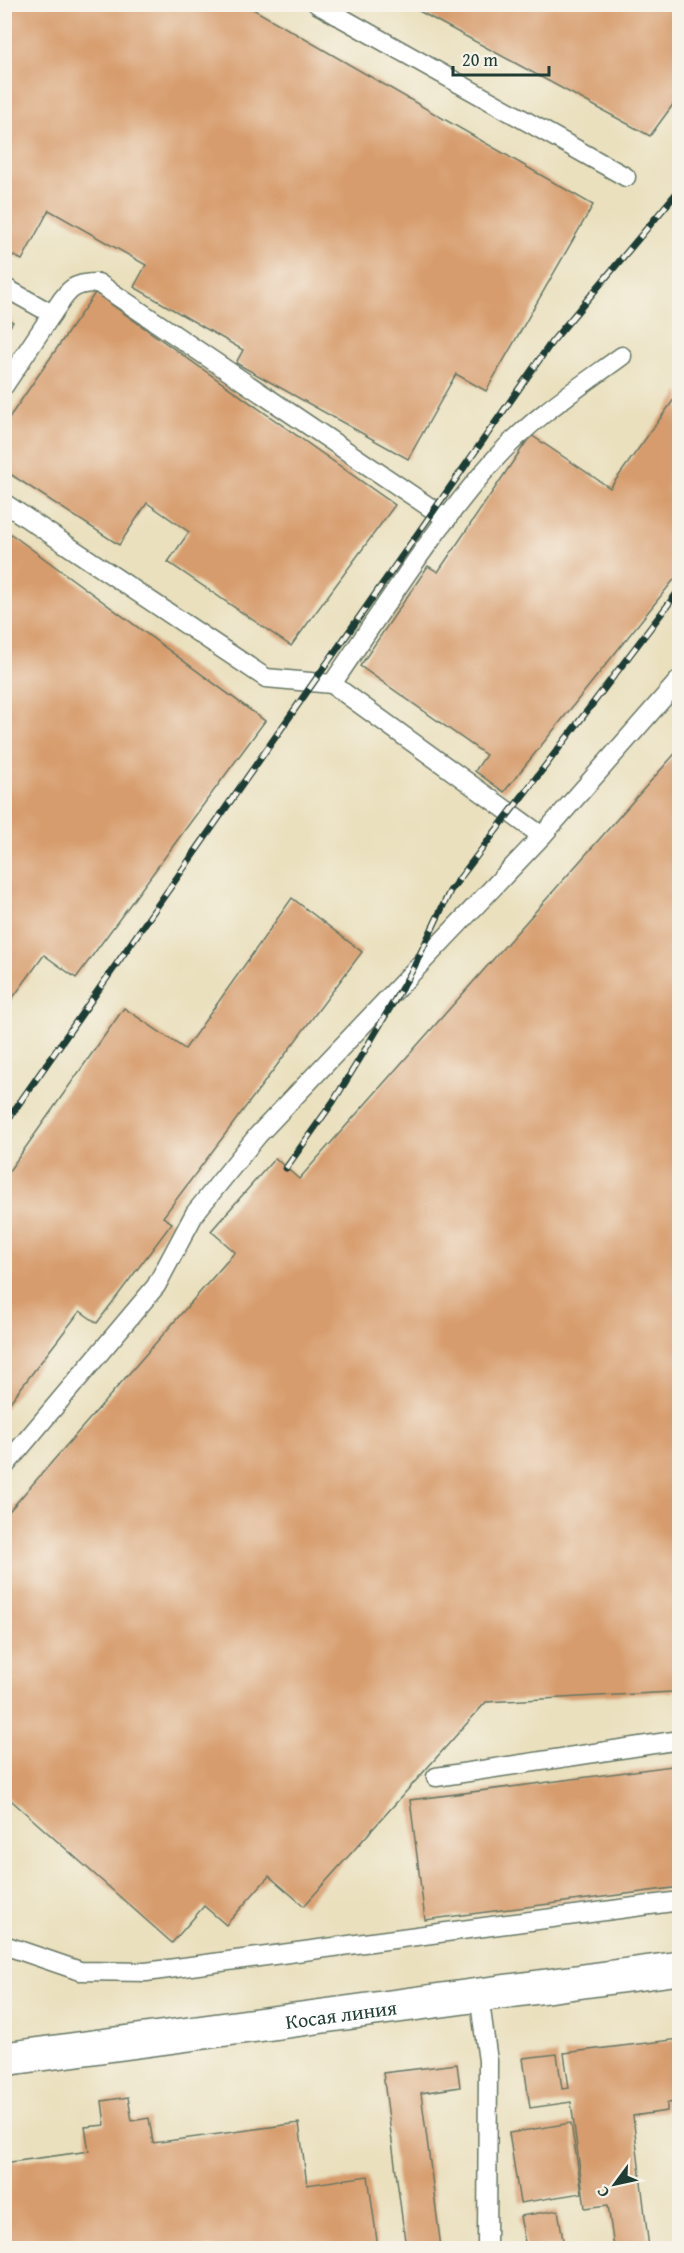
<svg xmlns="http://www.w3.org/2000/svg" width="684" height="2253" font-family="'Gentium Book Plus',serif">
  <rect width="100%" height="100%" fill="#f7f3e8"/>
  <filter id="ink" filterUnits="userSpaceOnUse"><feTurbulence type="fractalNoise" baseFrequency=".0167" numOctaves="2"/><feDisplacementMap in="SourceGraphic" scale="12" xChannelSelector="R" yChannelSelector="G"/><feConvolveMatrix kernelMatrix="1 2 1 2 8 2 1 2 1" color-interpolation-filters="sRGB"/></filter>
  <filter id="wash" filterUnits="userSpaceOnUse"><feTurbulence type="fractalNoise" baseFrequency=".008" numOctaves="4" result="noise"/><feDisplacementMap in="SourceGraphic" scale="24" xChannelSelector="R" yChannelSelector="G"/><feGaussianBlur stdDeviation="1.35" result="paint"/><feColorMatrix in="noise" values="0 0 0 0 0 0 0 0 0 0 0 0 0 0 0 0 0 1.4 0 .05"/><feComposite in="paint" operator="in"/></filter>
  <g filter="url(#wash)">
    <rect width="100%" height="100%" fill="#eae0be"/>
    <g id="blocks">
      <!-- building -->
      <g fill="#d79c6d">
        <polygon points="4,4 244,4 593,205 486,391 456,374 408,459 236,363 243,350 134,287 146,265 49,210 22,260 4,251"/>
        <polygon points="406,4 680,4 680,95 650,136"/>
        <polygon points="95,293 395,505 291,646 168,562 189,532 147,503 119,545 4,470 4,425"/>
        <polygon points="4,317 13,322 4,335"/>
        <polygon points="680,391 680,572 504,792 475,771 486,755 360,666 428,566 438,572 531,435 610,488"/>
        <polygon points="11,534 265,721 76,978 44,955 4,1010 4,543"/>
        <polygon points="680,748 680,1683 672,1692 486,1702 304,1906 269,1876 226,1925 204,1906 172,1943 4,1794 4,1517 235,1252 211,1231 275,1158 299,1179"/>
        <polygon points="292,898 362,952 163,1217 172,1223 97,1323 80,1311 4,1410 4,1178 124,1008 185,1049"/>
        <polygon points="680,1765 680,1887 425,1920 410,1800"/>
        <polygon points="680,2039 680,2102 667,2103 667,2111 633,2116 649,2248 614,2248 608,2205 585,2208 571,2102 530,2108 523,2058 557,2054 562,2089 569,2088 564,2053"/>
        <polygon points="457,2064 460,2087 421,2093 441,2248 406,2248 383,2073"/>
        <polygon points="128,2097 132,2121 149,2118 153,2143 299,2123 307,2185 368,2176 378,2248 293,2248 293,2244 261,2248 4,2248 4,2163 89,2151 85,2127 105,2125 102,2101"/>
        <polygon points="571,2123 582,2193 520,2203 509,2133"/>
        <polygon points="558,2210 564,2246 526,2248 520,2216"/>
      </g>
    </g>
  </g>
  <g filter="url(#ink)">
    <use href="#blocks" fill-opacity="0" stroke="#667664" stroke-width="1.5"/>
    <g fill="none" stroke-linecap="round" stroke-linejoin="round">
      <defs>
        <g id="service">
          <polyline points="317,4 626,177"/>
          <polyline points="4,287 52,314 4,386"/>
          <path d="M52,314c15,-21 18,-32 46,-31l349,236"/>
          <polyline points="4,503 266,678 332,684 542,836"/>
          <path d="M332,684c52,-76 102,-156 163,-225 37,-41 83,-71 127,-103"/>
          <polyline points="4,1467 156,1286 195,1213 258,1135 542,836 680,679"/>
          <polyline points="436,1777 680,1740"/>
          <polyline points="4,1945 80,1971 146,1972 680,1901"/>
          <polyline points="479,1995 488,2061 487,2248"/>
        </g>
        <g id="minor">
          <path id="s1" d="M4,2059l676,-91"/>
        </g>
      </defs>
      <!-- service casing -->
      <use href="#service" stroke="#667664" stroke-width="21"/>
      <!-- minor casing -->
      <use href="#minor" stroke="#667664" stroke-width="36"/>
      <!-- service -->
      <use href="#service" stroke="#fff" stroke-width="18"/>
      <!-- minor -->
      <use href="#minor" stroke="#fff" stroke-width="33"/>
      <defs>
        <g id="rail">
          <polyline points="4,1125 551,343 680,189"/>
          <polyline points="286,1168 333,1102 362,1055 413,969 450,891 680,589"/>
        </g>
      </defs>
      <!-- rail casing -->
      <use href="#rail" stroke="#1f3d34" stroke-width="7"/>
      <!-- rail -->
      <use href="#rail" stroke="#f7f3e8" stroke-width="4.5" stroke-dasharray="14" stroke-linecap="butt"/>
    </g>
  </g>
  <g text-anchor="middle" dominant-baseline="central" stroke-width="6" stroke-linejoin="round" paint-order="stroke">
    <!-- street labels -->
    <g font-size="20" fill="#1f3d34" stroke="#f7f3e8">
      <text stroke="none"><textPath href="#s1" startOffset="340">Косая линия</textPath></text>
    </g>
  </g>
  <!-- margin -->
  <rect width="684" height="2253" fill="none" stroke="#f7f3e8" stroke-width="24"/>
  <!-- north arrow -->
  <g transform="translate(615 2184) rotate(237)" stroke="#f7f3e8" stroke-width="4.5" paint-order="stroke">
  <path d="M0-4.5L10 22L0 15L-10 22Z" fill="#1f3d34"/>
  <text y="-9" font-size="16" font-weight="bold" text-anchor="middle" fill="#1f3d34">С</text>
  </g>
  <!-- scale -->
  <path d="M453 66v9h96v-9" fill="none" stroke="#1f3d34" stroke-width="3"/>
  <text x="462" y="66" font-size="18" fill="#1f3d34" stroke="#f7f3e8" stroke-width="4.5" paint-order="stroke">20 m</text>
</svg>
